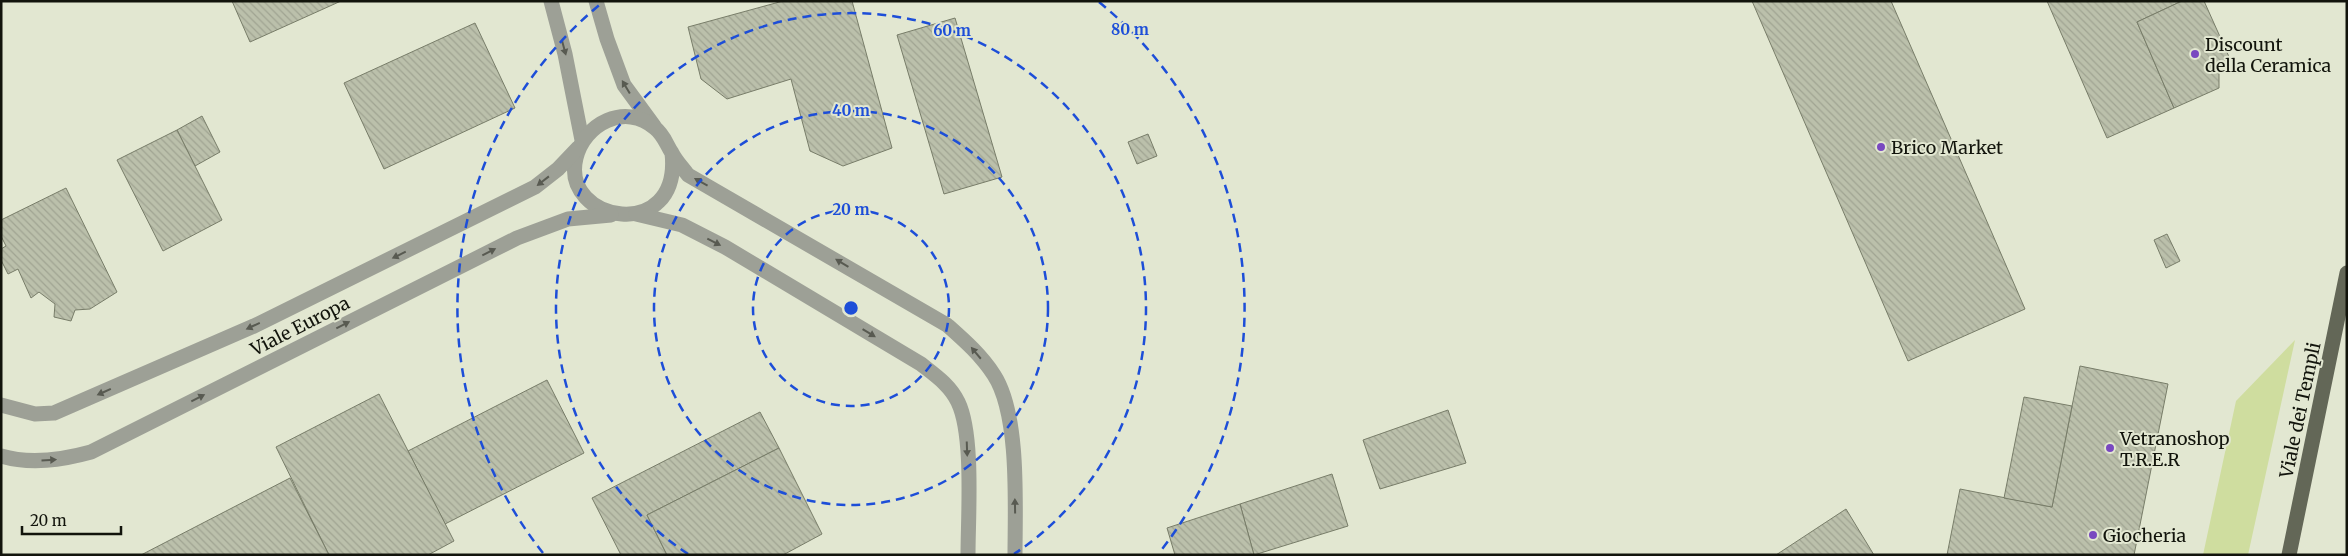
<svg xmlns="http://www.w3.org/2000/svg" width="2348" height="556" font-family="Merriweather,serif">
  <defs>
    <pattern id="building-back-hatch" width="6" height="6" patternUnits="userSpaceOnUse" patternTransform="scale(1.25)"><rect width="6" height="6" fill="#bbc0ab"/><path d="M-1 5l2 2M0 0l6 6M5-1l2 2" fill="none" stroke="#a0a492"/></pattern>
  </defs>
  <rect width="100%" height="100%" fill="#e2e7d1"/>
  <!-- grass -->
  <polygon fill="#cfdd9f" points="2295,340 2248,555 2203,555 2236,401"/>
  <!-- building -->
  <g fill="url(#building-back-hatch)" stroke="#787d69">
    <polygon points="232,1 341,1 250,42"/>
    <polygon points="783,1 852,1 892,148 843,166 810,151 791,79 727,99 701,79 688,27"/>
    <polygon points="1752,1 1891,1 2025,309 1908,361"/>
    <polygon points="2047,1 2182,1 2137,22 2174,108 2107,138"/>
    <polygon points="2182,1 2204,1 2230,59 2219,67 2219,88 2174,108 2137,22"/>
    <polygon points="955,18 1002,177 944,194 897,35"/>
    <polygon points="475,23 515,108 384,169 344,83"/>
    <polygon points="202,116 220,152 195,166 177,130"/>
    <polygon points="177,130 222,220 163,251 117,160"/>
    <polygon points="1148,134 1157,156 1137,164 1128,142"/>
    <polygon points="66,188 117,292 90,309 75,310 71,321 54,317 55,304 39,292 31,298 18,269 8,274 1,260 1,249 6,246 1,236 1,220"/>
    <polygon points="2167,234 2180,261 2166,268 2154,240"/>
    <polygon points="2080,366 2168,384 2134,555 1947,555 1960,489 2052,507"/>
    <polygon points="547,380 584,453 445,524 408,451"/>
    <polygon points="379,394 454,541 428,555 329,555 276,447"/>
    <polygon points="2024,397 2072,406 2052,507 2004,498"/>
    <polygon points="1448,410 1466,463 1380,489 1363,440"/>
    <polygon points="760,412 779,448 647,515 667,555 621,555 592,498"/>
    <polygon points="779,448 822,534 783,555 667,555 647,515"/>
    <polygon points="1332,474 1348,526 1254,555 1240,504"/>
    <polygon points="290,478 329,555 141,555"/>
    <polygon points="1240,504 1254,555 1175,555 1167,528"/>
    <polygon points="1846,509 1874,555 1776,555"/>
  </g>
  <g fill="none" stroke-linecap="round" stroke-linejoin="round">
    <!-- minor -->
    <g stroke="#9da096" stroke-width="15">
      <polyline points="551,1 565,54 582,140"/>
      <polyline points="596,1 607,39 624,85 654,126"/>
      <path d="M672,153c10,91 -112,70 -96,5 8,-34 49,-56 79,-30 9,7 11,16 17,25 4,8 11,15 16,22l259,150c18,16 34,30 47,50 26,40 21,132 21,180"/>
      <path d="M636,214l46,11 43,22 196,117c14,11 29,21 37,38 16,33 10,114 10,153"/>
      <polyline points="1,405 35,414 54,413 254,326 535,187 558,169 578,148"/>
      <path d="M1,456c30,9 61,4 90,-4l426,-214 51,-19 43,-4"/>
    </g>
    <!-- major -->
    <polyline stroke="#636757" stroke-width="15" points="2289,555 2347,273"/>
  </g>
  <!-- one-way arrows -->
  <defs><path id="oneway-solid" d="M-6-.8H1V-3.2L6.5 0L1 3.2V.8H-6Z" transform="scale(1.25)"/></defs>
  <g fill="#585a51">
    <use href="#oneway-solid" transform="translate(564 48) rotate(75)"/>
    <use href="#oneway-solid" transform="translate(626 87) rotate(-121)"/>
    <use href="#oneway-solid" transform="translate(543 181) rotate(142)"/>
    <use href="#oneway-solid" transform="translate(701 182) rotate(-151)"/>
    <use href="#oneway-solid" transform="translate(714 242) rotate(27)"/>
    <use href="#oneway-solid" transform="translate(489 252) rotate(-27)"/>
    <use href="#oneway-solid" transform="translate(399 255) rotate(154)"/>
    <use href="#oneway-solid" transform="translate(842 263) rotate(-149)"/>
    <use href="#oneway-solid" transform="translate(343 325) rotate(-27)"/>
    <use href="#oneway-solid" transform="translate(253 326) rotate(155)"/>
    <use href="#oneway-solid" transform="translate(869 333) rotate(31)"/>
    <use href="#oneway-solid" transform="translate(976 353) rotate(-130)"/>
    <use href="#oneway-solid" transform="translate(104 392) rotate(156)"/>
    <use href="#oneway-solid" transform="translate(198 398) rotate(-27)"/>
    <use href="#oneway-solid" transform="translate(967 449) rotate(88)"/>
    <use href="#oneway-solid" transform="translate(49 460) rotate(-3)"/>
    <use href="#oneway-solid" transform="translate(1015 506) rotate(-91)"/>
  </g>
  <!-- distance rings -->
  <g fill="none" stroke="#1d4ed8" stroke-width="2.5" stroke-dasharray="9 6">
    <circle cx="851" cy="308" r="98"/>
    <circle cx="851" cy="308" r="197"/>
    <path d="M688 554A295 295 0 1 1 1014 554"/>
    <path d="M543 553A394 394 0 0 1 603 2M1099 2A394 394 0 0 1 1159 553"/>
  </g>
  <!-- markers -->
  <g fill="#7948c0" stroke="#e2e7d1" stroke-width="2">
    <circle cx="2195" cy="54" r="5"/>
    <circle cx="1881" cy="147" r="5"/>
    <circle cx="2110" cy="448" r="5"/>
    <circle cx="2093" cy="535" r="5"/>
  </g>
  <g text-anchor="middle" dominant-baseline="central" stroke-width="4" stroke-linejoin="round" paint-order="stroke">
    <!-- poi labels -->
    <g font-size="18" fill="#12140c" stroke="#e2e7d1" text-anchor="start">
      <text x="2205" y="44">Discount<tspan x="2205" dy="21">della Ceramica</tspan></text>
      <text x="1891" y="147">Brico Market</text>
      <text x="2120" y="438">Vetranoshop<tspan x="2120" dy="21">T.R.E.R</tspan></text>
      <text x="2103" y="535">Giocheria</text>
    </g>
    <!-- street labels -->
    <g font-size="18" fill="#12140c" stroke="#e2e7d1">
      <text transform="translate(300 326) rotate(-27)">Viale Europa</text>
      <text transform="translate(2300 410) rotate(-78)">Viale dei Templi</text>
    </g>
  </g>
  <circle cx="851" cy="308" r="8" fill="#1d4ed8" stroke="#e2e7d1" stroke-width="2.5"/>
  <g font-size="15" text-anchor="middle" font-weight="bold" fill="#1d4ed8" stroke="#e2e7d1" stroke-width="4" stroke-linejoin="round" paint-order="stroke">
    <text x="1130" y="35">80 m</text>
    <text x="952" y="36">60 m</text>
    <text x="851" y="116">40 m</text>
    <text x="851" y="215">20 m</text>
  </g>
  <!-- border -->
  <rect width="2348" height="556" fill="none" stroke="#12140c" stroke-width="5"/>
  <!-- scale -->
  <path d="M22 526v8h99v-8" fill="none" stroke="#12140c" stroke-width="2.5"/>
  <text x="30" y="526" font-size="15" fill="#12140c" stroke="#e2e7d1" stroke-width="4" paint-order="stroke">20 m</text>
</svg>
